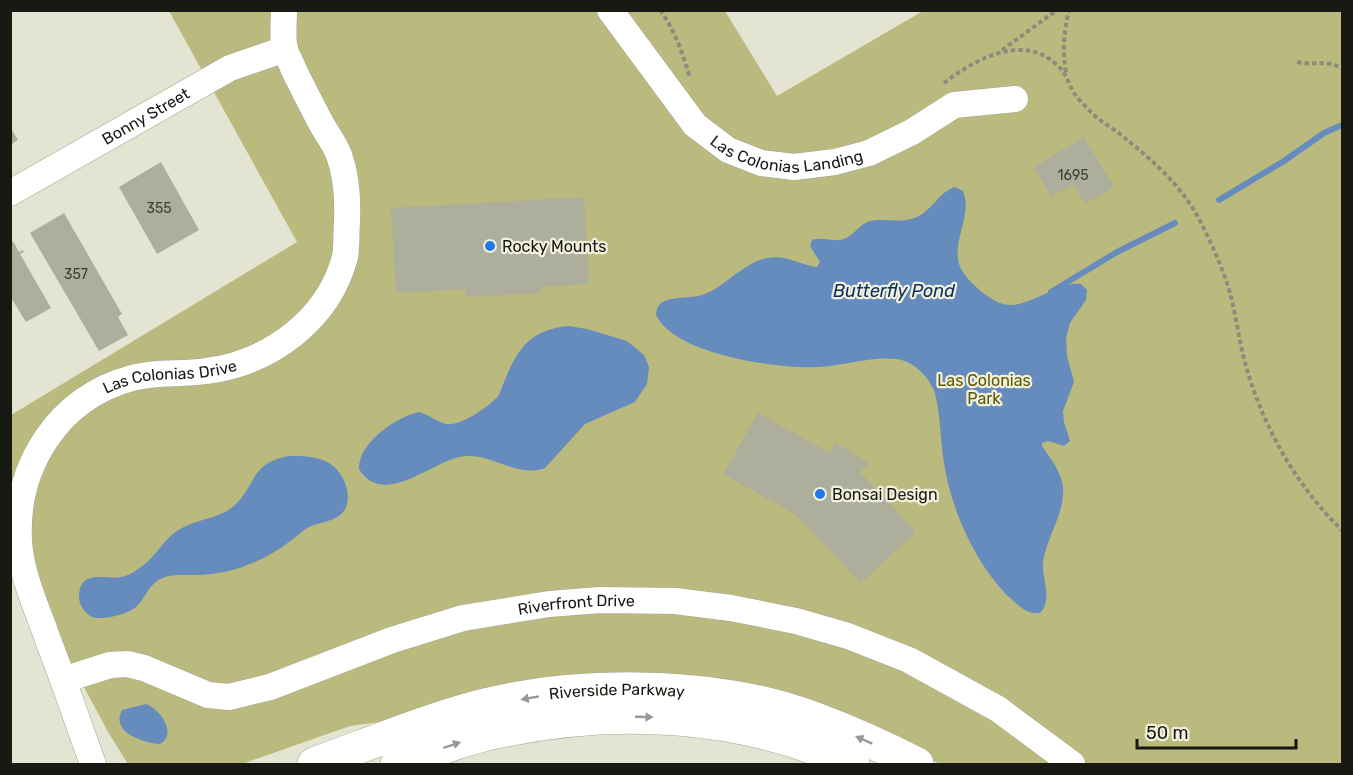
<svg xmlns="http://www.w3.org/2000/svg" width="1353" height="775" font-family="Rubik,sans-serif">
  <rect width="100%" height="100%" fill="#e3e4d1"/>
  <!-- green -->
  <polygon fill="#bbba7e" points="169,11 725,11 777,96 923,11 1342,11 1342,764 940,764 873,731 408,718 350,726 242,764 128,764 108,732 11,550 11,415 297,242"/>
  <!-- water -->
  <g fill="#668cbe">
    <path d="M955,187l8,4c9,23 -8,45 -5,68 1,11 10,20 17,27 33,30 43,19 79,4 9,-4 17,-7 27,-6l6,6 -1,10 -16,23 -4,15 1,18 7,26 -11,29 1,11 6,19 -6,5 -16,-5 -6,2v3c9,13 19,25 21,41 2,28 -17,50 -20,76 -1,16 10,37 -3,50 -13,2 -22,-8 -31,-16 -34,-33 -58,-88 -65,-134 -4,-24 -3,-49 -10,-73 -7,-15 -21,-29 -38,-31 -25,-3 -53,7 -78,8 -40,2 -143,-12 -162,-52 0,-22 31,-15 46,-20 24,-8 40,-32 65,-37 19,-4 33,7 50,9l3,-5 -10,-16 2,-6c10,-3 18,1 28,0 11,-1 18,-14 27,-18 12,-5 32,2 47,-4 18,-6 23,-25 41,-31z"/>
    <path d="M569,326l18,3 40,12 17,14 5,12 -1,9 -1,8 -12,18 -50,22 -40,44c-30,11 -55,-18 -86,-11 -28,6 -77,51 -100,12 -1,-26 37,-52 60,-57 10,3 17,9 27,12 14,3 44,-18 53,-29 15,-38 24,-65 70,-69z"/>
    <path d="M289,456c13,0 28,0 40,7 14,8 25,33 15,48 -8,11 -26,11 -37,17 -6,4 -12,10 -18,14 -28,21 -62,34 -97,33 -11,0 -22,-1 -32,4 -12,7 -14,18 -23,27 -7,8 -38,16 -47,10 -6,-4 -11,-12 -11,-19 0,-29 27,-17 42,-20 8,-1 14,-6 20,-10 15,-10 23,-29 39,-38 17,-10 39,-10 54,-23 23,-22 16,-43 55,-50z"/>
    <path d="M146,704c14,5 32,30 14,40 -17,-1 -50,-12 -38,-34z"/>
  </g>
  <g fill="none" stroke-linecap="round" stroke-linejoin="round">
    <!-- stream -->
    <g stroke="#668cbe" stroke-width="6">
      <polyline points="1219,200 1284,161 1324,133 1342,125"/>
      <polyline points="1051,292 1117,252 1175,223"/>
    </g>
  </g>
  <!-- building -->
  <g fill="#aeae9c">
    <polygon points="10,127 18,140 10,145"/>
    <polygon points="1084,137 1114,187 1085,204 1073,184 1051,197 1034,167"/>
    <polygon points="161,162 199,230 157,254 119,187"/>
    <polygon points="584,197 589,284 541,287 541,293 467,297 466,289 396,293 391,208"/>
    <polygon points="64,213 122,314 118,317 128,335 99,351 30,233"/>
    <polygon points="13,241 19,252 23,250 24,252 20,254 51,308 26,322 10,296 10,242"/>
    <polygon points="758,413 830,453 835,442 869,464 860,472 916,532 861,583 795,514 723,474"/>
  </g>
  <g fill="none" stroke-linecap="round" stroke-linejoin="round">
    <defs>
      <g id="street">
        <path id="s1" d="M610,10l85,115 33,25 33,13 33,4 41,-5 34,-9 43,-21 42,-27 61,-6"/>
        <path id="s2" d="M10,193l220,-125 55,-19"/>
        <path id="s3" d="M63,680l47,-15 17,-1 17,4 64,27 21,2 41,-10 122,-47 71,-22 86,-14 51,-4 75,1 56,7 65,13 52,15 61,24 89,49 74,55"/>
        <path id="s4" d="M93,764c-15,-41 -29,-83 -45,-124 -11,-32 -27,-65 -29,-99 -4,-75 39,-143 113,-163 25,-7 49,-3 74,-7 63,-8 122,-50 139,-114 2,-11 1,-24 2,-35 1,-23 0,-45 -8,-67 -4,-11 -12,-21 -17,-30 -10,-19 -20,-38 -29,-57 -2,-6 -6,-12 -8,-18 -3,-12 -1,-27 -1,-40"/>
      </g>
      <g id="secondary">
        <path id="s5" d="M314,764c55,-20 110,-43 167,-58 98,-25 237,-24 332,12 35,13 71,29 104,46"/>
        <path d="M397,764c31,-11 63,-24 95,-31 119,-27 249,-21 361,31"/>
      </g>
    </defs>
    <!-- street casing -->
    <use href="#street" stroke="#a5a593" stroke-width="27"/>
    <!-- secondary casing -->
    <use href="#secondary" stroke="#a5a593" stroke-width="34"/>
    <!-- path -->
    <g stroke="#8b8b7e" stroke-width="4" stroke-dasharray="4.5 3" stroke-linecap="butt">
      <path d="M660,10c15,20 23,45 30,68"/>
      <polyline points="1002,50 1057,10"/>
      <path d="M1297,62c16,4 27,-3 45,6"/>
      <path d="M1066,72c-4,-21 -2,-41 3,-62"/>
      <path d="M944,83c31,-24 80,-51 114,-17 9,8 10,17 16,27 5,7 12,14 18,20 8,9 20,14 29,22 30,24 58,48 77,82 13,25 26,53 33,80 5,20 8,42 13,62 17,64 51,126 98,171"/>
    </g>
    <!-- street -->
    <use href="#street" stroke="#fff" stroke-width="26"/>
    <!-- secondary -->
    <use href="#secondary" stroke="#fff" stroke-width="33"/>
  </g>
  <!-- one-way arrows -->
  <defs><path id="oneway-solid" d="M-6-.8H1V-3.2L6.5 0L1 3.2V.8H-6Z" transform="scale(1.5)"/></defs>
  <g fill="#989895">
    <use href="#oneway-solid" transform="translate(530 698) rotate(170)"/>
    <use href="#oneway-solid" transform="translate(644 717) rotate(2)"/>
    <use href="#oneway-solid" transform="translate(864 740) rotate(-156)"/>
    <use href="#oneway-solid" transform="translate(452 745) rotate(-18)"/>
  </g>
  <!-- markers -->
  <g fill="#1f7ae3" stroke="#f1f1de" stroke-width="2">
    <circle cx="490" cy="246" r="6"/>
    <circle cx="820" cy="494" r="6"/>
  </g>
  <g text-anchor="middle" dominant-baseline="central" stroke-width="4.5" stroke-linejoin="round" paint-order="stroke">
    <!-- number labels -->
    <g font-size="14" fill="#3e3e35">
      <text x="1073" y="175">1695</text>
      <text x="159" y="208">355</text>
      <text x="76" y="274">357</text>
    </g>
    <!-- street labels -->
    <g font-size="16" fill="#191913" stroke="#f1f1de">
      <text stroke="none"><textPath href="#s2" startOffset="156">Bonny Street</textPath></text>
      <text stroke="none"><textPath href="#s1" startOffset="244">Las Colonias Landing</textPath></text>
      <text stroke="none"><textPath href="#s4" startOffset="488">Las Colonias Drive</textPath></text>
      <text stroke="none"><textPath href="#s3" startOffset="536">Riverfront Drive</textPath></text>
      <text stroke="none"><textPath href="#s5" startOffset="314">Riverside Parkway</textPath></text>
    </g>
    <!-- poi labels -->
    <g font-size="16" fill="#191913" stroke="#f1f1de" text-anchor="start">
      <text x="502" y="246">Rocky Mounts</text>
      <text x="832" y="494">Bonsai Design</text>
    </g>
    <!-- park labels -->
    <g font-size="16" fill="#5c5906" stroke="#f1f1de">
      <text x="984" y="380">Las Colonias<tspan x="984" dy="18">Park</tspan></text>
    </g>
    <!-- water labels -->
    <g font-size="18" font-style="italic" fill="#082f5e" stroke="#f1f1de">
      <text x="894" y="291">Butterfly Pond</text>
    </g>
  </g>
  <!-- border -->
  <rect width="1353" height="775" fill="none" stroke="#191913" stroke-width="24"/>
  <!-- scale -->
  <path d="M1137 739v9h159v-9" fill="none" stroke="#191913" stroke-width="3"/>
  <text x="1146" y="739" font-size="18" fill="#191913" stroke="#f1f1de" stroke-width="4.5" paint-order="stroke">50 m</text>
</svg>
